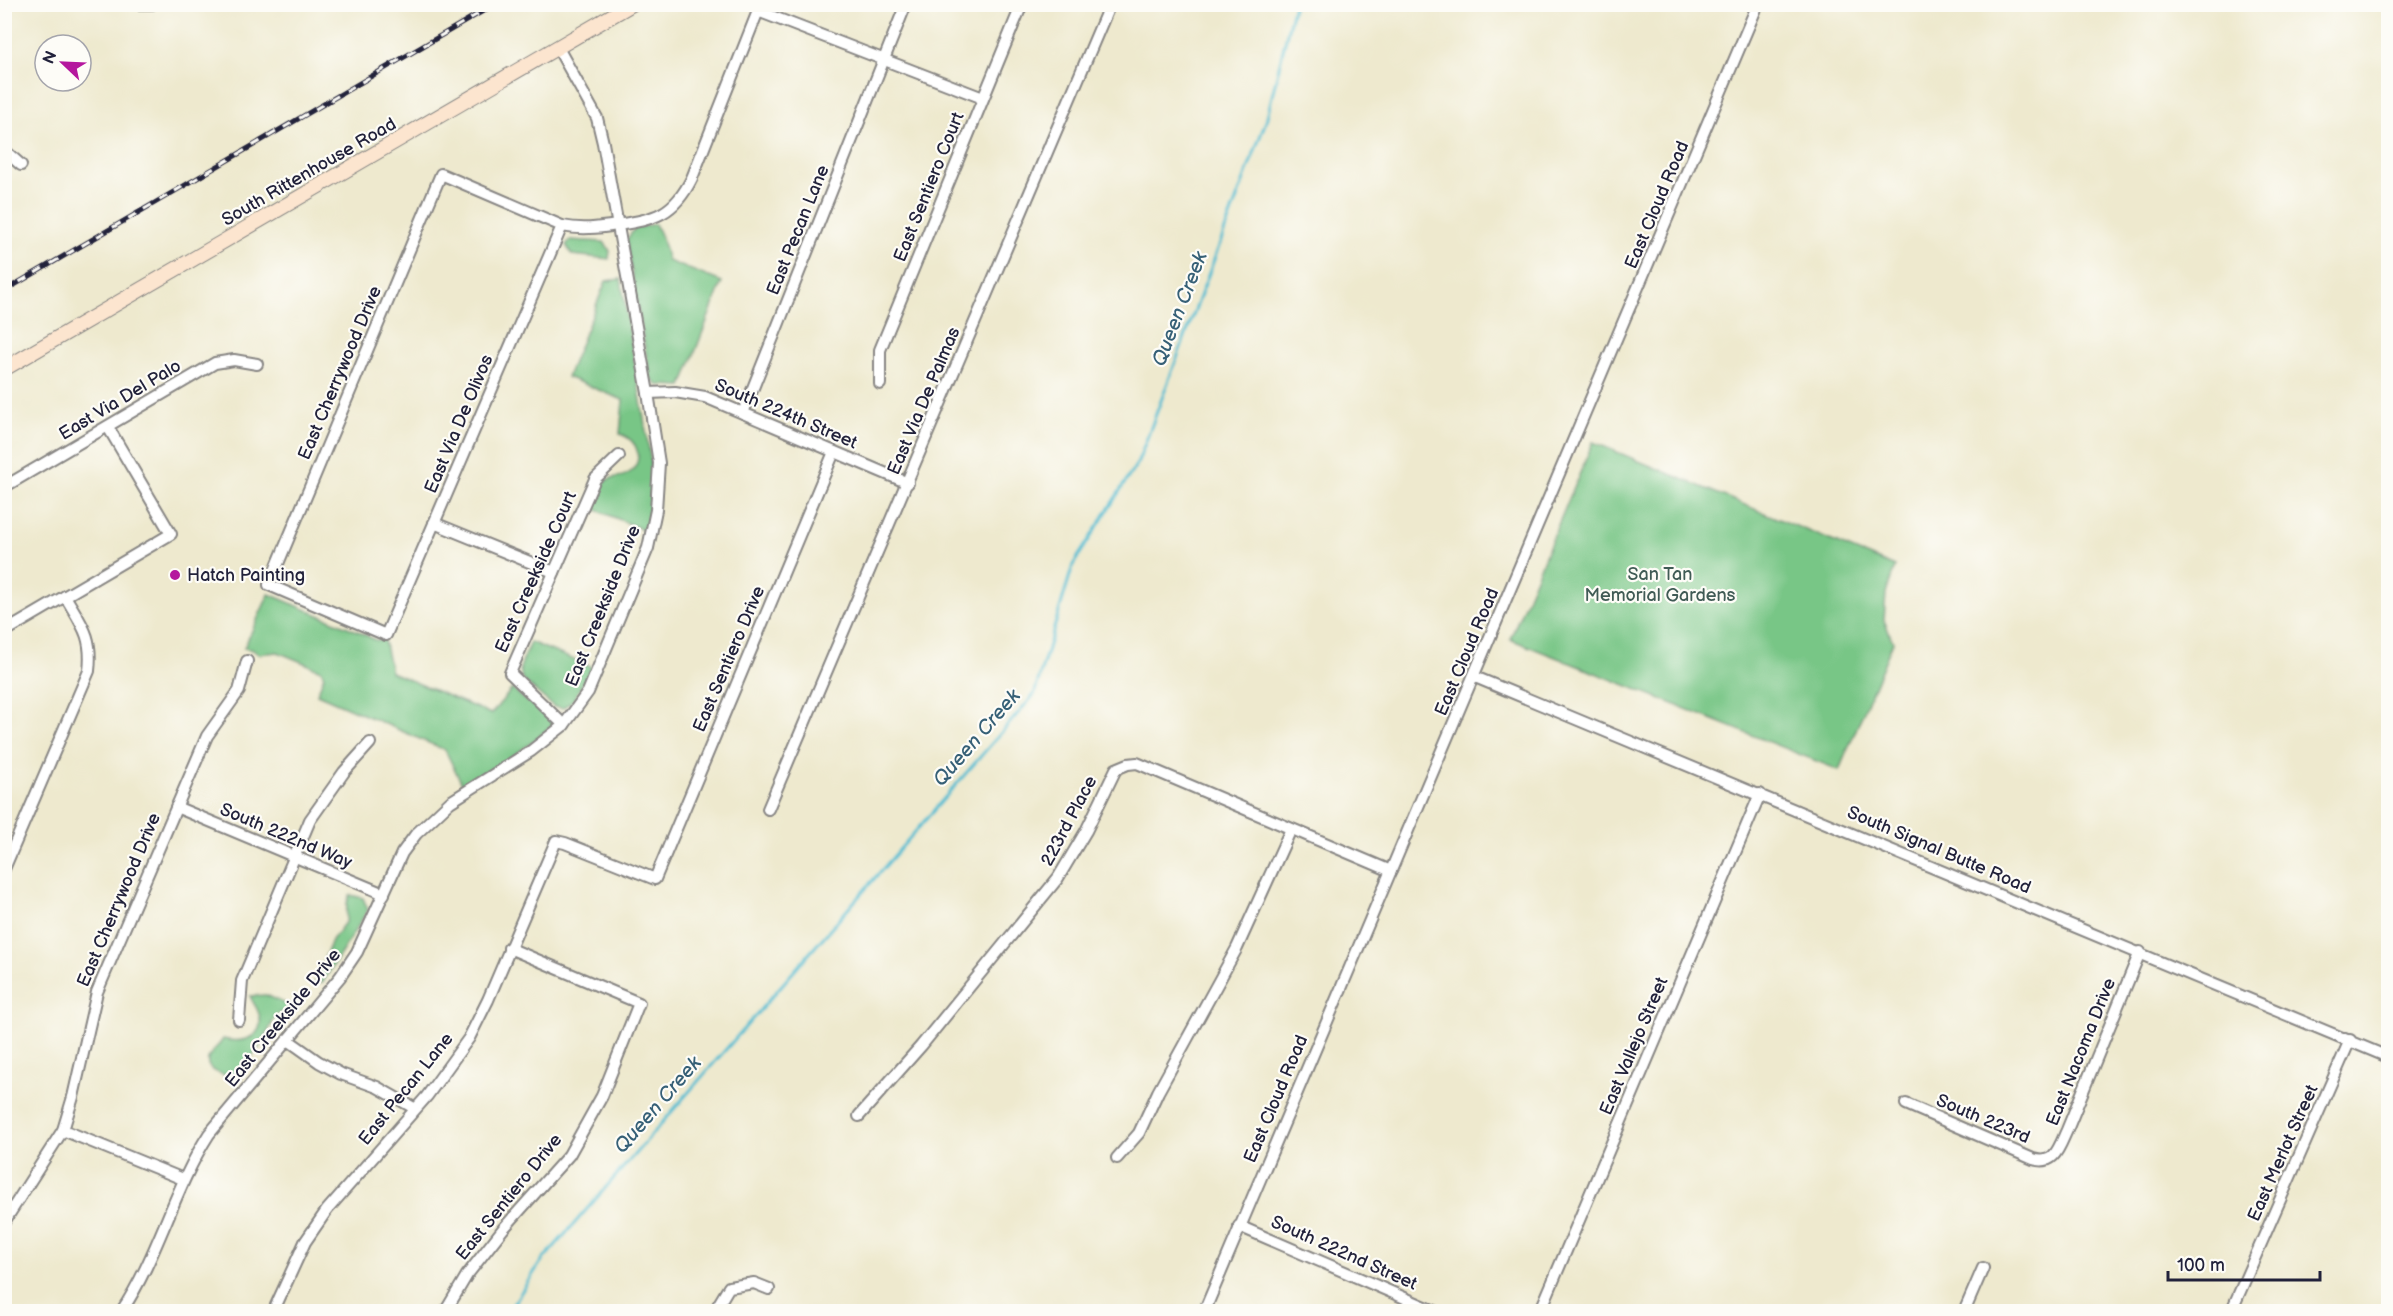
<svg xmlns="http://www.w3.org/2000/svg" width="2393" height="1316" font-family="'Balsamiq Sans',sans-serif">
  <rect width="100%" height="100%" fill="#fdfcf7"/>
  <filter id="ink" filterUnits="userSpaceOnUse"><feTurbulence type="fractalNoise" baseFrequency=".0167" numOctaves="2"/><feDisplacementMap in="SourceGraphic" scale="12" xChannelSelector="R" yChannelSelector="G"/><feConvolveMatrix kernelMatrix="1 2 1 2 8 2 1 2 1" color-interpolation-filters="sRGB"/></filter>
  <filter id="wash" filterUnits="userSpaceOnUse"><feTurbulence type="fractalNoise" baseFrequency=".008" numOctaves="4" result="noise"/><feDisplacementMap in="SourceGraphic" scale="24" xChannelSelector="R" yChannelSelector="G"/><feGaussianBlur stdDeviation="1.35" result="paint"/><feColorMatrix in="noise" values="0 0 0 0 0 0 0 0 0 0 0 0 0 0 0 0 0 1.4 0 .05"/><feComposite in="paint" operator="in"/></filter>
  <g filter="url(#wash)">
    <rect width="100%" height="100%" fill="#eee9ce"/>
    <!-- green -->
    <g fill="#78c686" stroke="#4d7460" stroke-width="1.5">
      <polygon points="655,224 662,239 668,261 722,282 682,386 657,385 650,377 627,245 627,239 635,228"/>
      <polygon points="570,240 604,242 610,251 609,259 572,255 566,245"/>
      <path d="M621,279l30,183v39l-5,30 -54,-23c4,-8 6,-18 12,-25 5,-8 18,-4 25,-10 16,-13 9,-33 -9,-39l3,-34 -56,-23 39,-96z"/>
      <polygon points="1593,442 1895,567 1886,593 1884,620 1893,642 1839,770 1510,639"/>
      <path d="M269,594l93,39 13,7h9l7,32 100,42 21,-25 42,34c-27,27 -59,44 -91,63l-18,-36 -128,-56 7,-18 -3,-6 -43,-18 -20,2 -5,-4 -9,-2z"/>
      <polygon points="530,642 592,667 573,700 563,708 554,707 522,679 520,668"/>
      <polygon points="350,895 363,898 368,910 323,982 314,984 332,940 346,921 347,903"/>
      <path d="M266,995l20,9 3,5 -13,6 -13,27 -15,19 -8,18c-9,-3 -36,-6 -32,-20 2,-7 11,-13 15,-20 21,5 46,-3 34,-30 -2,-4 -5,-8 -7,-13z"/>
    </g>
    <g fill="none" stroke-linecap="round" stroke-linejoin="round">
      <!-- stream -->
      <polyline stroke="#55bdd2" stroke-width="3" points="508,1312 541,1262 1034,695 1073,565 1138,462 1266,121 1294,4"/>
    </g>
  </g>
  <g filter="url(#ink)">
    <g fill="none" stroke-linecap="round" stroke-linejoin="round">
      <defs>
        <g id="street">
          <polyline points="132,4 152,4"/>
          <polyline points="4,150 21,165"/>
          <path d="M562,226l-176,409 -117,-50 172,-411 121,52c19,4 36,2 55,-1 38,-6 57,-10 75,-47l66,-167 225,87"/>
          <polyline points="880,384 880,350 1022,4"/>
          <polyline points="648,393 675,392 705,397 908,483"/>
          <polyline points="743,413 906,4"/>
          <polyline points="4,487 215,363 234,360 257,364"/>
          <polyline points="434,523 554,572"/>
          <polyline points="4,632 171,534 108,427"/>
          <polyline points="1475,677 2388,1057"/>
          <polyline points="564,725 510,673 595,479 619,456"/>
          <polyline points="176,807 384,894"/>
          <polyline points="768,809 1110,4"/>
          <path d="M4,869l85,-198c4,-35 -7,-46 -24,-75"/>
          <polyline points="239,1020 242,981 310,820 344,772 370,743"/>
          <polyline points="288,1040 319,1062 341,1074 377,1087 414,1108"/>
          <path d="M1906,1104l127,55c22,7 26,-12 34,-29l73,-178"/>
          <polyline points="859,1116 921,1046 1058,878 1086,831 1116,769 1128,764 1137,763 1391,871"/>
          <polyline points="63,1130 183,1179"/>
          <polyline points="1117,1158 1139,1133 1158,1092 1237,948 1291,829"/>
          <polyline points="4,1222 63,1130 73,1097 97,992 207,736 239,691 247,661"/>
          <polyline points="1239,1226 1437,1312"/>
          <path d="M121,1312c37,-55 52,-122 88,-178l131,-157 17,-25 45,-99 14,-19 34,-32 81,-51 33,-26 24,-33 60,-144 8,-38 3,-47 -11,-70 -45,-250 -6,-25 -39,-70"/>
          <polyline points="273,1312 305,1242 327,1210 427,1096 469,1038 488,1000 556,841 565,843 655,879 834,452"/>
          <polyline points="445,1312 467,1275 503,1229 569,1155 602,1096 639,1003 509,948"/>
          <polyline points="714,1312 729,1287 754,1283 769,1289"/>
          <polyline points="1204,1312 1758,4"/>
          <polyline points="1540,1312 1760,794"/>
          <polyline points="1964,1312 1983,1268"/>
          <polyline points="2231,1312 2350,1040"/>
        </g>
        <polyline id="secondary" points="4,369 632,4"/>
      </defs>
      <!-- street casing -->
      <use href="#street" stroke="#888684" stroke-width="14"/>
      <!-- secondary casing -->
      <use href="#secondary" stroke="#888684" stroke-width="16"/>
      <!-- street -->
      <use href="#street" stroke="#fff" stroke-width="10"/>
      <!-- secondary -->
      <use href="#secondary" stroke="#fce5cf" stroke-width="14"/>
      <defs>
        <polyline id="rail" points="4,291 495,4"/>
      </defs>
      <!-- rail casing -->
      <use href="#rail" stroke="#22223b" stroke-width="5"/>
      <!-- rail -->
      <use href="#rail" stroke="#fdfcf7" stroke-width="3" stroke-dasharray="9" stroke-linecap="butt"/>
    </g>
  </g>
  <!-- markers -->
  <circle fill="#b5179e" stroke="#fdfcf7" stroke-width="2" cx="175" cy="575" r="6"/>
  <g text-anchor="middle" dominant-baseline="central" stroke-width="4.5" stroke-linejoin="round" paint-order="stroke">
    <!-- street labels -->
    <g font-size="18" fill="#22223b" stroke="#fdfcf7">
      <text transform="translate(309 172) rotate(-30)">South Rittenhouse Road</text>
      <text transform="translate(929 187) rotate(-68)">East Sentiero Court</text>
      <text transform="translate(1657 205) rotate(-67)">East Cloud Road</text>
      <text transform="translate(798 230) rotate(-68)">East Pecan Lane</text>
      <text transform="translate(340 373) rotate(-67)">East Cherrywood Drive</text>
      <text transform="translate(120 400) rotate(-31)">East Via Del Palo</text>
      <text transform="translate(924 401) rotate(-67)">East Via De Palmas</text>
      <text transform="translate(786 414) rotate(23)">South 224th Street</text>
      <text transform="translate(459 424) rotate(-67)">East Via De Olivos</text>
      <text transform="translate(536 572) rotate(-66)">East Creekside Court</text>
      <text transform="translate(603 606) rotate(-68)">East Creekside Drive</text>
      <text transform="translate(1467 652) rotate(-67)">East Cloud Road</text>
      <text transform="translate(729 659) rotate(-67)">East Sentiero Drive</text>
      <text transform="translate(1069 821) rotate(-62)">223rd Place</text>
      <text transform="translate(286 836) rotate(23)">South 222nd Way</text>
      <text transform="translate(1939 850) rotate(23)">South Signal Butte Road</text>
      <text transform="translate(119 900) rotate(-67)">East Cherrywood Drive</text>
      <text transform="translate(283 1018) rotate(-51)">East Creekside Drive</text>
      <text transform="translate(1634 1046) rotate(-67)">East Vallejo Street</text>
      <text transform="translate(2081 1052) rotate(-68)">East Nacoma Drive</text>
      <text transform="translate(406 1089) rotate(-51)">East Pecan Lane</text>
      <text transform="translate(1276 1099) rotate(-67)">East Cloud Road</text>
      <text transform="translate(1983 1119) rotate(23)">South 223rd</text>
      <text transform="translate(2283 1153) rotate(-66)">East Merlot Street</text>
      <text transform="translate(509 1197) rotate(-51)">East Sentiero Drive</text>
      <text transform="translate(1344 1253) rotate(24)">South 222nd Street</text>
    </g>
    <!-- park labels -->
    <g font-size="18" fill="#405b55" stroke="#fdfcf7">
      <text x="1660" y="574">San Tan<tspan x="1660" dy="21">Memorial Gardens</tspan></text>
    </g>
    <!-- poi labels -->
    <g font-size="18" fill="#22223b" stroke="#fdfcf7" text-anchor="start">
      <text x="187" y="575">Hatch Painting</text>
    </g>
    <!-- water labels -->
    <g font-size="20" font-style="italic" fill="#366077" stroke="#fdfcf7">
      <text transform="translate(1180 309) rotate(-69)">Queen Creek</text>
      <text transform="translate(977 738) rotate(-49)">Queen Creek</text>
      <text transform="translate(658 1105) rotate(-49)">Queen Creek</text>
    </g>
  </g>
  <!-- margin -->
  <rect width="2393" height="1316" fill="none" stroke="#fdfcf7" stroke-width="24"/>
  <!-- north arrow -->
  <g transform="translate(63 63) rotate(293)"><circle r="28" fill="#fdfcf7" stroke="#a5a5ac" stroke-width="1.5"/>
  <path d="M0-4.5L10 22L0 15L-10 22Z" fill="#b5179e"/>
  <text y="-9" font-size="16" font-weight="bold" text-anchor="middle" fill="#22223b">N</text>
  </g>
  <!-- scale -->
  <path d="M2168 1271v9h152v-9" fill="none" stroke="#22223b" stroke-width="3"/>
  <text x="2177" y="1271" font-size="18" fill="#22223b" stroke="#fdfcf7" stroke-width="4.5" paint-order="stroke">100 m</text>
</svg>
